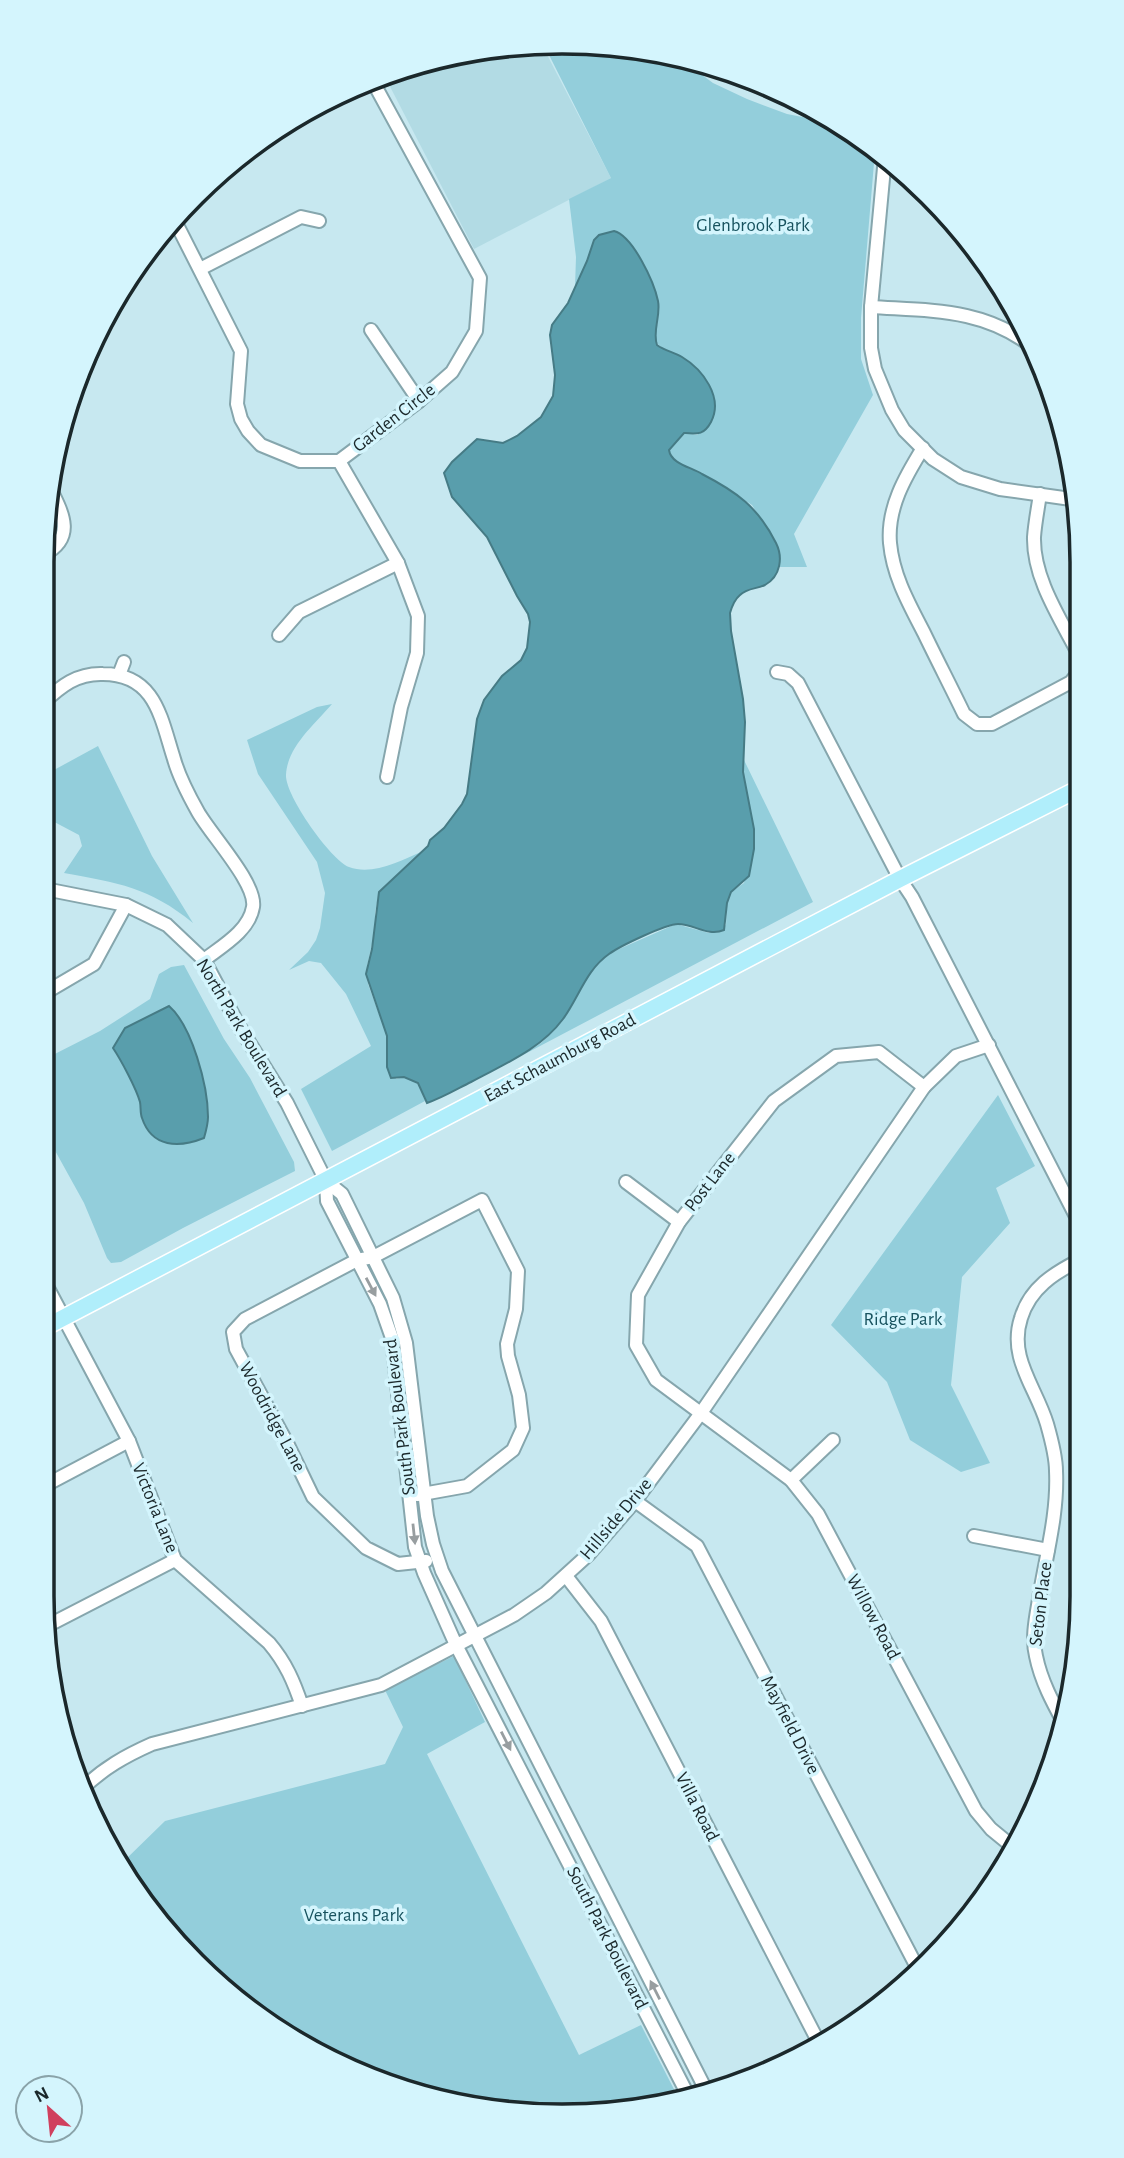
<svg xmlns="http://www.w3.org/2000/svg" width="1124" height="2158" font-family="'Alegreya Sans',sans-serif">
  <rect width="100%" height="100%" fill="#c7e8f0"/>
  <!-- built -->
  <polygon fill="#b2dbe4" points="542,45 611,178 474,249 384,75 395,69 495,46"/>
  <!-- green -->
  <g fill="#93cedb">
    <path d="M596,43l82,14 35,26 34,16 40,15 46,9 42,28 -14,167v41l12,36 -79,139 13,33h-28l-1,-19 -26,-43 -49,-31 -29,-13 -5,-11 15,-17 14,2 -34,-85 -9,-9c0,-10 4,-19 3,-29 0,-24 -16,-54 -31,-73l-22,-6 -11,7 -7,21 -12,26 1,-30 -7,-58 42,-21 -67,-133z"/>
    <path d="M332,704c-17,20 -45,43 -46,71 -1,20 44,84 63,92 23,9 51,-6 72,-15l-42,40 -4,21v18l-8,35 1,18 19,52 9,43 8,-2 14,6 7,18 -93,50 -31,-62 70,-43 -25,-52 -25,-31 -12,-2 -20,9 19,-18 8,-12 4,-12 5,-35 -8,-31 -59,-88 -11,-34 70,-33z"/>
    <path d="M98,746l54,110 41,67c-44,-36 -75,-40 -129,-50l18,-27 -3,-11 -36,-19v-40z"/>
    <polygon points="744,760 813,902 523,1055 541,1043 553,1031 564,1017 583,983 599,962 610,953 676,924 709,933 726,925 727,903 731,892 744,883 754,849 754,829 744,787"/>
    <polygon points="184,965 224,1039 250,1078 294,1162 295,1171 183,1228 121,1262 111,1263 107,1258 84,1203 42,1127 43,1060 100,1031 150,999 159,974 171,967"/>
    <polygon points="998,1095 1035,1166 996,1188 1010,1223 962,1277 951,1385 990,1463 961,1472 910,1440 887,1382 831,1325"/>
    <polygon points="454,1656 485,1722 427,1754 579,2055 641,2025 680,2101 596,2115 428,2098 273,2029 150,1913 123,1862 165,1821 385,1764 403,1727 385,1690"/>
  </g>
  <!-- water -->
  <g fill="#599eac" stroke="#467b85" stroke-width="2">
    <path d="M614,231c19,5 40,51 44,70 3,15 -6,30 -1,44 8,6 17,7 25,12 20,12 42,40 29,65 -7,13 -13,12 -27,11l-15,17c2,14 22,17 33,24 35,18 56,33 74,69 7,14 5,33 -11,42 -8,4 -18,3 -25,10 -6,5 -8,11 -10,18l1,18 12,68 2,23 -2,50 11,57v20l-5,27 -18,16 -4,11 -3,27c-16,7 -30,-6 -46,-6 -12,0 -58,22 -69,30 -23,16 -30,43 -46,65 -23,31 -59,45 -92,63 -14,7 -29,16 -44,21l-9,-20 -14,-6 -13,1 -4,-11v-31l-21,-62 6,-25 7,-57 49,-46 2,-6 14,-12 18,-24 5,-10 10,-75 7,-19 18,-24 19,-16 6,-12 3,-26 -2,-8 -11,-18 -30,-59 -35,-40 -8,-24 8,-11 25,-23 26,4 14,-7 24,-19 12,-21 2,-21 -5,-40 2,-10 16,-22 19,-42 7,-21 5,-5z"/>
    <path d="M169,1006c23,20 39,80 39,111 0,7 -2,14 -4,21 -25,10 -52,10 -62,-20 -2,-5 -1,-11 -2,-16 -4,-14 -19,-42 -27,-54l12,-20z"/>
  </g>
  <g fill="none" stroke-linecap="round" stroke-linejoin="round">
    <defs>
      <g id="minor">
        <polyline points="885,157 871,307 871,348 875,369 892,410 904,430 933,459 961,477 1000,489 1078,500"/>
        <polyline points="174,219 241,351 237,404 241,419 248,431 261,445 300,461 339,461 419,401 452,372 476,331 480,278 372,80"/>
        <polyline points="200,269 301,217 319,221"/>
        <path d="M871,307c60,4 113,1 163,41"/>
        <polyline points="371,330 419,401"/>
        <path d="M923,448c-18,29 -36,60 -33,95 3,33 19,61 34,90 13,27 27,54 40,81l13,10h15l79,-42 7,-9"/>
        <polyline points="339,461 398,563 418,616 417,653 401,707 387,777"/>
        <path d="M1040,494c-2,14 -5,29 -6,43 -1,41 26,81 44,116"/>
        <path d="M43,555c33,-17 20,-41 7,-67"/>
        <polyline points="279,635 299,612 398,563"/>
        <polyline points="777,672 788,674 798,683 900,879 912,897 1080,1224"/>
        <polyline points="119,675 124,662"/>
        <path d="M43,703c18,-17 34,-30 60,-29 53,0 58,45 71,85 5,18 15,37 24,53 13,23 59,72 55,95 -4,24 -31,39 -49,53"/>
        <polyline points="43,886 50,890 126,905 167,925 204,960 239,1026 287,1103 326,1181 342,1194 393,1298 406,1343 427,1516 433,1544 442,1571 708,2094"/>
        <polyline points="43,994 94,964 126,905"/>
        <polyline points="924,1087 879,1052 836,1056 774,1101 679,1222 638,1295 636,1345 656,1380 791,1480 818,1514 976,1811 991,1829 1013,1847"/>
        <polyline points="326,1181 327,1201 380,1304 392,1338 415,1547 424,1573 456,1645 690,2099"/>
        <polyline points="626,1182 679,1222"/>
        <path d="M42,1277l87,164 46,119 94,83c17,20 25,39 33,63"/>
        <polyline points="791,1480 833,1440"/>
        <polyline points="42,1487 129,1441"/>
        <polyline points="417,1495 467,1486 513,1450 523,1428 519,1395 508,1356 507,1344 516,1309 518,1271 482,1200 373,1257 357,1260 245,1319 233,1332 236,1349 287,1443 313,1497 366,1548 398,1564 426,1561"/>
        <polyline points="635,1501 697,1546 919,1971"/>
        <polyline points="974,1536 1048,1550"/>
        <polyline points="566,1576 601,1621 819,2043"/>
        <polyline points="47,1626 175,1560"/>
        <path d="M1065,1725c-12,-22 -24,-44 -29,-69 -5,-20 1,-43 4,-63 7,-41 18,-81 16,-122 0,-15 -5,-33 -9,-47 -11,-37 -39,-66 -26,-106 9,-30 33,-45 59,-58"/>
        <path d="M83,1788c21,-20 42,-32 69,-44l229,-59 133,-70 32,-22 43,-39 46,-53 66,-88 223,-326 32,-31 33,-11"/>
      </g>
      <polyline id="major" points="42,1329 900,879 1078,789"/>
    </defs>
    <!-- minor casing -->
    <use href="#minor" stroke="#86a6ad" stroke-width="16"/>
    <!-- major casing -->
    <use href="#major" stroke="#fff" stroke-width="19"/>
    <!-- minor -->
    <use href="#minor" stroke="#fff" stroke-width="12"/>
    <!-- major -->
    <use href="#major" stroke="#b0eefb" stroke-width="16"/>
  </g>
  <!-- one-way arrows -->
  <defs><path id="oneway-solid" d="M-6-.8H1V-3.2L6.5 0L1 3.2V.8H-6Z" transform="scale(1.75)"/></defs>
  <g fill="#989ea0">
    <use href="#oneway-solid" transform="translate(371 1287) rotate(62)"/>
    <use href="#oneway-solid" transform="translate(414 1534) rotate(84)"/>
    <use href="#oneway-solid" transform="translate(506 1741) rotate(63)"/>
    <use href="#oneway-solid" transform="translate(655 1990) rotate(-117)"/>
  </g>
  <g text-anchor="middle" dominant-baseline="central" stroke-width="7" stroke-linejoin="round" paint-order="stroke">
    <!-- park labels -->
    <g font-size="19" fill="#18535f" stroke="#d4f5fd">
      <text x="753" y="225">Glenbrook Park</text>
      <text x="903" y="1319">Ridge Park</text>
      <text x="354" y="1915">Veterans Park</text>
    </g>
    <!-- street labels -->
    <g font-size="19" fill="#1b282b" stroke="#d4f5fd">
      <text transform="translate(394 418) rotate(-38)">Garden Circle</text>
      <text transform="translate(241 1028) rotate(59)">North Park Boulevard</text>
      <text transform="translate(560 1058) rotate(-28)">East Schaumburg Road</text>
      <text transform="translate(710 1182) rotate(-52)">Post Lane</text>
      <text transform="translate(272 1417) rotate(62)">Woodridge Lane</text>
      <text transform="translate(400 1417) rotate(-97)">South Park Boulevard</text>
      <text transform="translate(155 1508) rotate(68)">Victoria Lane</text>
      <text transform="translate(616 1519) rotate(-50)">Hillside Drive</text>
      <text transform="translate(1041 1604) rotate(-83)">Seton Place</text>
      <text transform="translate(873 1617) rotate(62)">Willow Road</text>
      <text transform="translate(790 1725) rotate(63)">Mayfield Drive</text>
      <text transform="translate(697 1807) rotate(63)">Villa Road</text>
      <text transform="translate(607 1938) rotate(63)">South Park Boulevard</text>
    </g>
  </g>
  <!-- crop -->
  <path d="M0 0H1124V2158H0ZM562 54H562A508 508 0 0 1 1070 562V1596A508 508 0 0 1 562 2104H562A508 508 0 0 1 54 1596V562A508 508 0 0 1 562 54Z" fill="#d4f5fd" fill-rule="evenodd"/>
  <path fill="none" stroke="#1b282b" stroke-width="3.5" d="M562 54H562A508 508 0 0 1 1070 562V1596A508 508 0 0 1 562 2104H562A508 508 0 0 1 54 1596V562A508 508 0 0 1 562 54Z"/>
  <!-- north arrow -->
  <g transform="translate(49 2109) rotate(333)"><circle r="33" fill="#d4f5fd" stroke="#8aa3a9" stroke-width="2"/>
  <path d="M0-5L12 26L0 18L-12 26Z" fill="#d0405e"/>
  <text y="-10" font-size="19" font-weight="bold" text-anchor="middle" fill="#1b282b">N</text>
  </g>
</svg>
